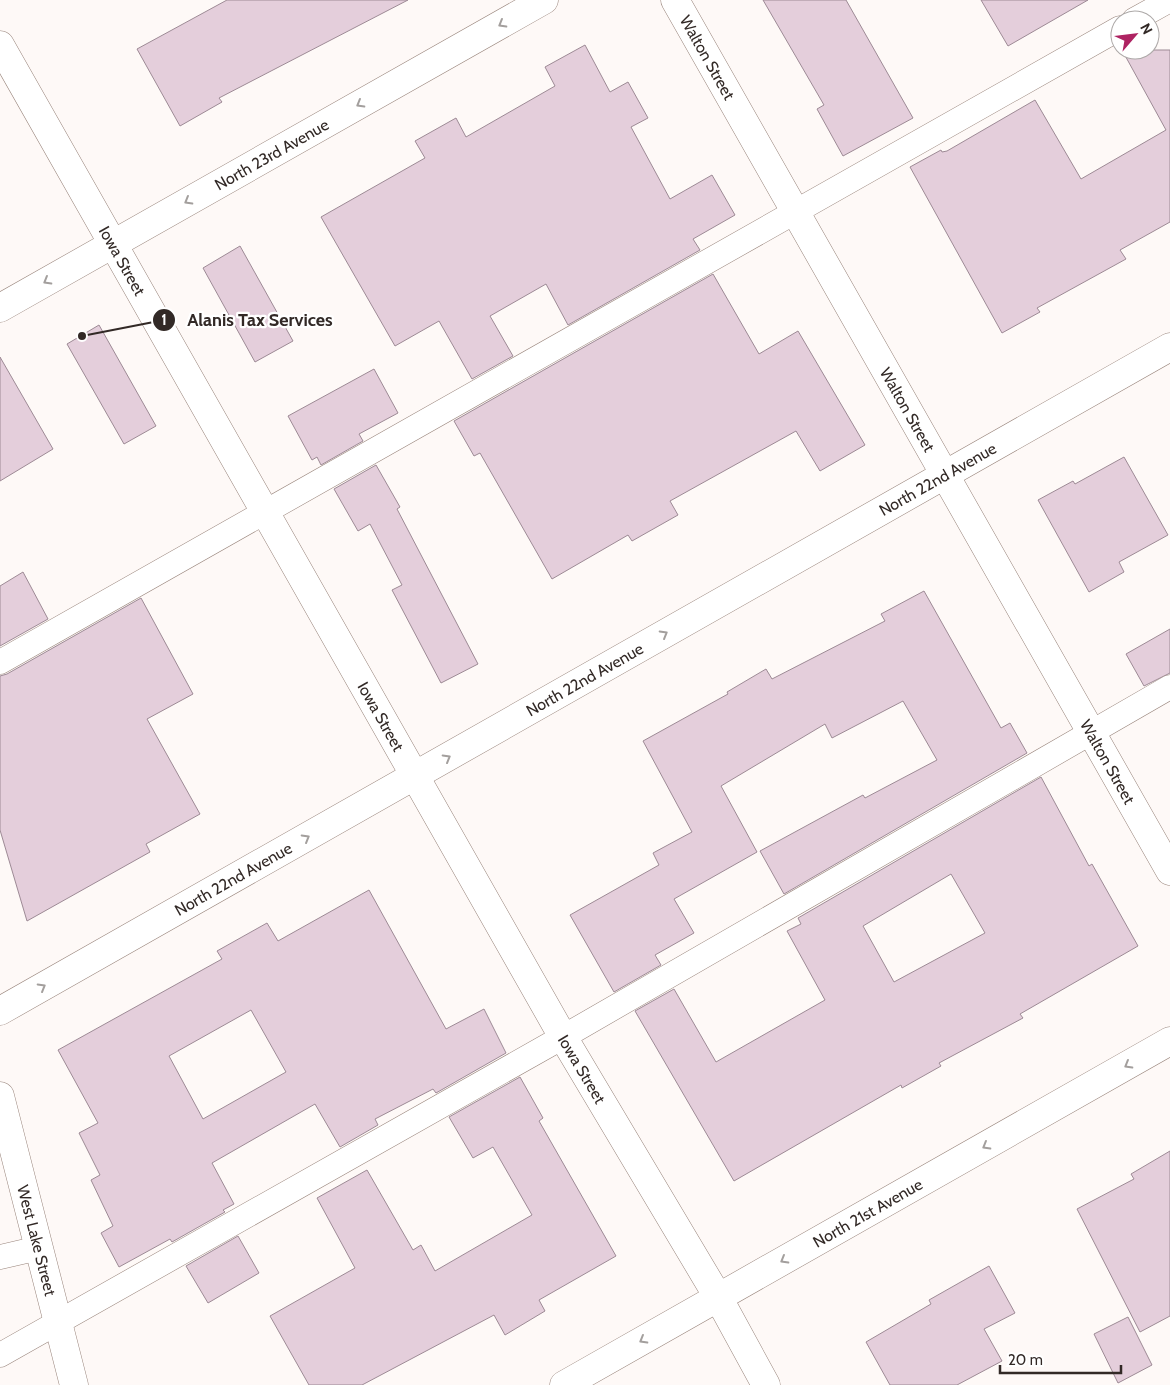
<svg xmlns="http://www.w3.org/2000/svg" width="1170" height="1385" font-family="Cabin,sans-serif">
  <rect width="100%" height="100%" fill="#fef9f7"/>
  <!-- building -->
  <g fill="#e4cedb" stroke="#9d8a95" fill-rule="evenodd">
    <polygon points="227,0 408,0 219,98 222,102 180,126 137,49"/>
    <polygon points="763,0 846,0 913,118 843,156 817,109 824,105"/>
    <polygon points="981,0 1088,0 1008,46"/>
    <polygon points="585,45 610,92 628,82 648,118 631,127 670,199 712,175 735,215 693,239 700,250 568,325 546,284 490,316 513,356 472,379 439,321 395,346 321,217 425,158 415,141 456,118 466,137 555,86 545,67"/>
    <polygon points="1122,50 1170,50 1170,222 1120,250 1126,259 1037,308 1040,312 1002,333 910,167 941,150 942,152 947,151 1035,100 1081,179 1166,130"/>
    <polygon points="240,246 293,341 255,362 203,268"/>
    <polygon points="713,274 759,354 798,331 865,445 820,471 796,431 670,501 678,515 632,541 628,535 552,579 480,453 474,456 454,421"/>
    <polygon points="99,325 156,426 124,444 67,344"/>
    <polygon points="0,357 53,449 0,481"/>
    <polygon points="374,369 398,413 359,434 363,441 321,465 317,457 312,460 288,416"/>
    <polygon points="1124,457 1168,535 1119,562 1124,572 1089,592 1038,500 1073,481 1075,484"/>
    <polygon points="376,465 400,507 397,509 478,664 441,683 392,590 402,585 370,524 358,531 334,489"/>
    <polygon points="23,572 48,619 0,646 0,586"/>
    <polygon points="924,591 1001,728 1010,723 1027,753 784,894 760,851 863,795 865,798 937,760 903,701 832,738 825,724 721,786 757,852 674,899 694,933 655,955 661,965 614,992 570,915 659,865 653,853 692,832 643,741 728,694 727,692 766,669 772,679 885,621 881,614"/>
    <polygon points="141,598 193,694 147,719 200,814 146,844 150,852 27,921 0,830 0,676 7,674"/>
    <polygon points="1170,629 1170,673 1144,686 1126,654"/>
    <path d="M1041,777l48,89 3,-2 46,82 -118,68 3,4 -84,45 2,3 -39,22 -1,-3 -167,96 -99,-170 39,-22 42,73 109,-62 -38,-69 14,-7 -3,-6zM951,874l34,59 -91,49 -31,-56z"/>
    <path d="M369,890l77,139 38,-20 22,44 -70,40 -3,-4 -58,30 3,6 -38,22 -25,-43 -103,59 22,41 -11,6 2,2 -53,30 -2,-3 -51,28 -18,-34 12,-7 -22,-46 9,-5 -21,-42 19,-10 -40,-73 164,-91 -5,-8 50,-28 11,18zM251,1010l35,62 -83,47 -34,-63z"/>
    <polygon points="520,1077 543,1118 539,1121 616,1256 539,1300 545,1311 505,1335 494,1315 362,1385 309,1385 270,1316 355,1268 317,1198 367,1170 413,1250 421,1245 435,1271 532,1215 493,1147 473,1158 449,1117"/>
    <polygon points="1170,1151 1170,1316 1140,1332 1077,1209 1134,1179 1131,1174"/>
    <polygon points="238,1236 259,1273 208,1303 186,1266"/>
    <polygon points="989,1266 1015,1313 984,1329 1002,1361 957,1385 890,1385 866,1342 931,1304 929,1300"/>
    <polygon points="1128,1317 1152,1365 1118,1383 1094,1334"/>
  </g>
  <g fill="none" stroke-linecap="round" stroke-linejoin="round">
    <defs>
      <g id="service">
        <polyline points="1134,20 1170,0"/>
        <polyline points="0,662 1120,28"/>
        <polyline points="0,1257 39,1248"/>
        <polyline points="0,1355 563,1037 1170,687"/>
      </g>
      <g id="minor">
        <path id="s1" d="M675,0l495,871"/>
        <path id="s2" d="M0,45l563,992 155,260 48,88"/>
        <path id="s3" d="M0,308l544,-308"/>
        <path id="s4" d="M0,1011l1170,-664"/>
        <path id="s5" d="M564,1385l606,-344"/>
      </g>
      <g id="secondary">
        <path id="s6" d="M0,1096l74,289"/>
      </g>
    </defs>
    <!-- service casing -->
    <use href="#service" stroke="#98847b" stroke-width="25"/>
    <!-- minor casing -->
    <use href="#minor" stroke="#98847b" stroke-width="29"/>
    <!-- secondary casing -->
    <use href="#secondary" stroke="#98847b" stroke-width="29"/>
    <!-- service -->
    <use href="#service" stroke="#fff" stroke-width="24"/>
    <!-- minor -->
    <use href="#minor" stroke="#fff" stroke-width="28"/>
    <!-- secondary -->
    <use href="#secondary" stroke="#fff" stroke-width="28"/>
  </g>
  <!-- one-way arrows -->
  <defs><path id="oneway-chevron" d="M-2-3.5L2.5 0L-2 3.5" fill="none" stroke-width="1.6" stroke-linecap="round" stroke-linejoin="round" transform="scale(1.25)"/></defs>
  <g stroke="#a39f9d">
    <use href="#oneway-chevron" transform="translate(502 24) rotate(150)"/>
    <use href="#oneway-chevron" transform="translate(360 104) rotate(150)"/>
    <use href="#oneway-chevron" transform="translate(188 201) rotate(150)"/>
    <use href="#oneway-chevron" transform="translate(47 281) rotate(150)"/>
    <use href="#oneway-chevron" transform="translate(664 634) rotate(-30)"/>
    <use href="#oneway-chevron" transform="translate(447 758) rotate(-30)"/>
    <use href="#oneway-chevron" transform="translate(306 838) rotate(-30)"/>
    <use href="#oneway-chevron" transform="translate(42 987) rotate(-30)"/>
    <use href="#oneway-chevron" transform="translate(1128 1065) rotate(150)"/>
    <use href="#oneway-chevron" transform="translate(986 1146) rotate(150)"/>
    <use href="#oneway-chevron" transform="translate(784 1260) rotate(150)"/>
    <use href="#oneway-chevron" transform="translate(643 1340) rotate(150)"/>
  </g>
  <g text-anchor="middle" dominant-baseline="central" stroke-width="4.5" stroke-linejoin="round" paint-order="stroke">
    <!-- street labels -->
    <g font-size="16" fill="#322926" stroke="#fff">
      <text stroke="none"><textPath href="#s1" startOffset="66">Walton Street</textPath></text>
      <text stroke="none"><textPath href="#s3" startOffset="312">North 23rd Avenue</textPath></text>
      <text stroke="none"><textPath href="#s2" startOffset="248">Iowa Street</textPath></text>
      <text stroke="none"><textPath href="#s1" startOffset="471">Walton Street</textPath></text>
      <text stroke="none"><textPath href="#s4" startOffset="1078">North 22nd Avenue</textPath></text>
      <text stroke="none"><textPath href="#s4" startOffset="672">North 22nd Avenue</textPath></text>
      <text stroke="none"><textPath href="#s2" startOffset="772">Iowa Street</textPath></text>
      <text stroke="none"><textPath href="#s1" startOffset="876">Walton Street</textPath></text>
      <text stroke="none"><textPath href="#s4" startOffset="268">North 22nd Avenue</textPath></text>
      <text stroke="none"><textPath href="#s2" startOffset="1178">Iowa Street</textPath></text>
      <text stroke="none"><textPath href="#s5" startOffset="349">North 21st Avenue</textPath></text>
      <text stroke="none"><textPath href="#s6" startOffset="149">West Lake Street</textPath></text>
    </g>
  </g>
  <!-- callouts -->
  <path fill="none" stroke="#322926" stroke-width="2" d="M82 336L164 320"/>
  <g fill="#322926" stroke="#fff" stroke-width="2">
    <circle cx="82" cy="336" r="5"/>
    <circle cx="164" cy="320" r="12"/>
  </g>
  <g font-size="15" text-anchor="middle" font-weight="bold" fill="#fff">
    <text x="164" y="325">1</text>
  </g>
  <g font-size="18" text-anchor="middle" font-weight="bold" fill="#322926" stroke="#fff" stroke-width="4.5" stroke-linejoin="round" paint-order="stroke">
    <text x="260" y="326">Alanis Tax Services</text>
  </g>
  <!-- north arrow -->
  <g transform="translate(1135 35) rotate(62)"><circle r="24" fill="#ffffff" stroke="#ada9a8"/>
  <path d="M0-4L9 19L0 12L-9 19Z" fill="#ae2362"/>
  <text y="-8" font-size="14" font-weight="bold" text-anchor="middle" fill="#322926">N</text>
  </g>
  <!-- scale -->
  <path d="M1000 1365v8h121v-8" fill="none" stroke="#322926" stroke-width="2.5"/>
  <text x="1008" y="1365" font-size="15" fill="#322926" stroke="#ffffff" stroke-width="4" paint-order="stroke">20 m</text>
</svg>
